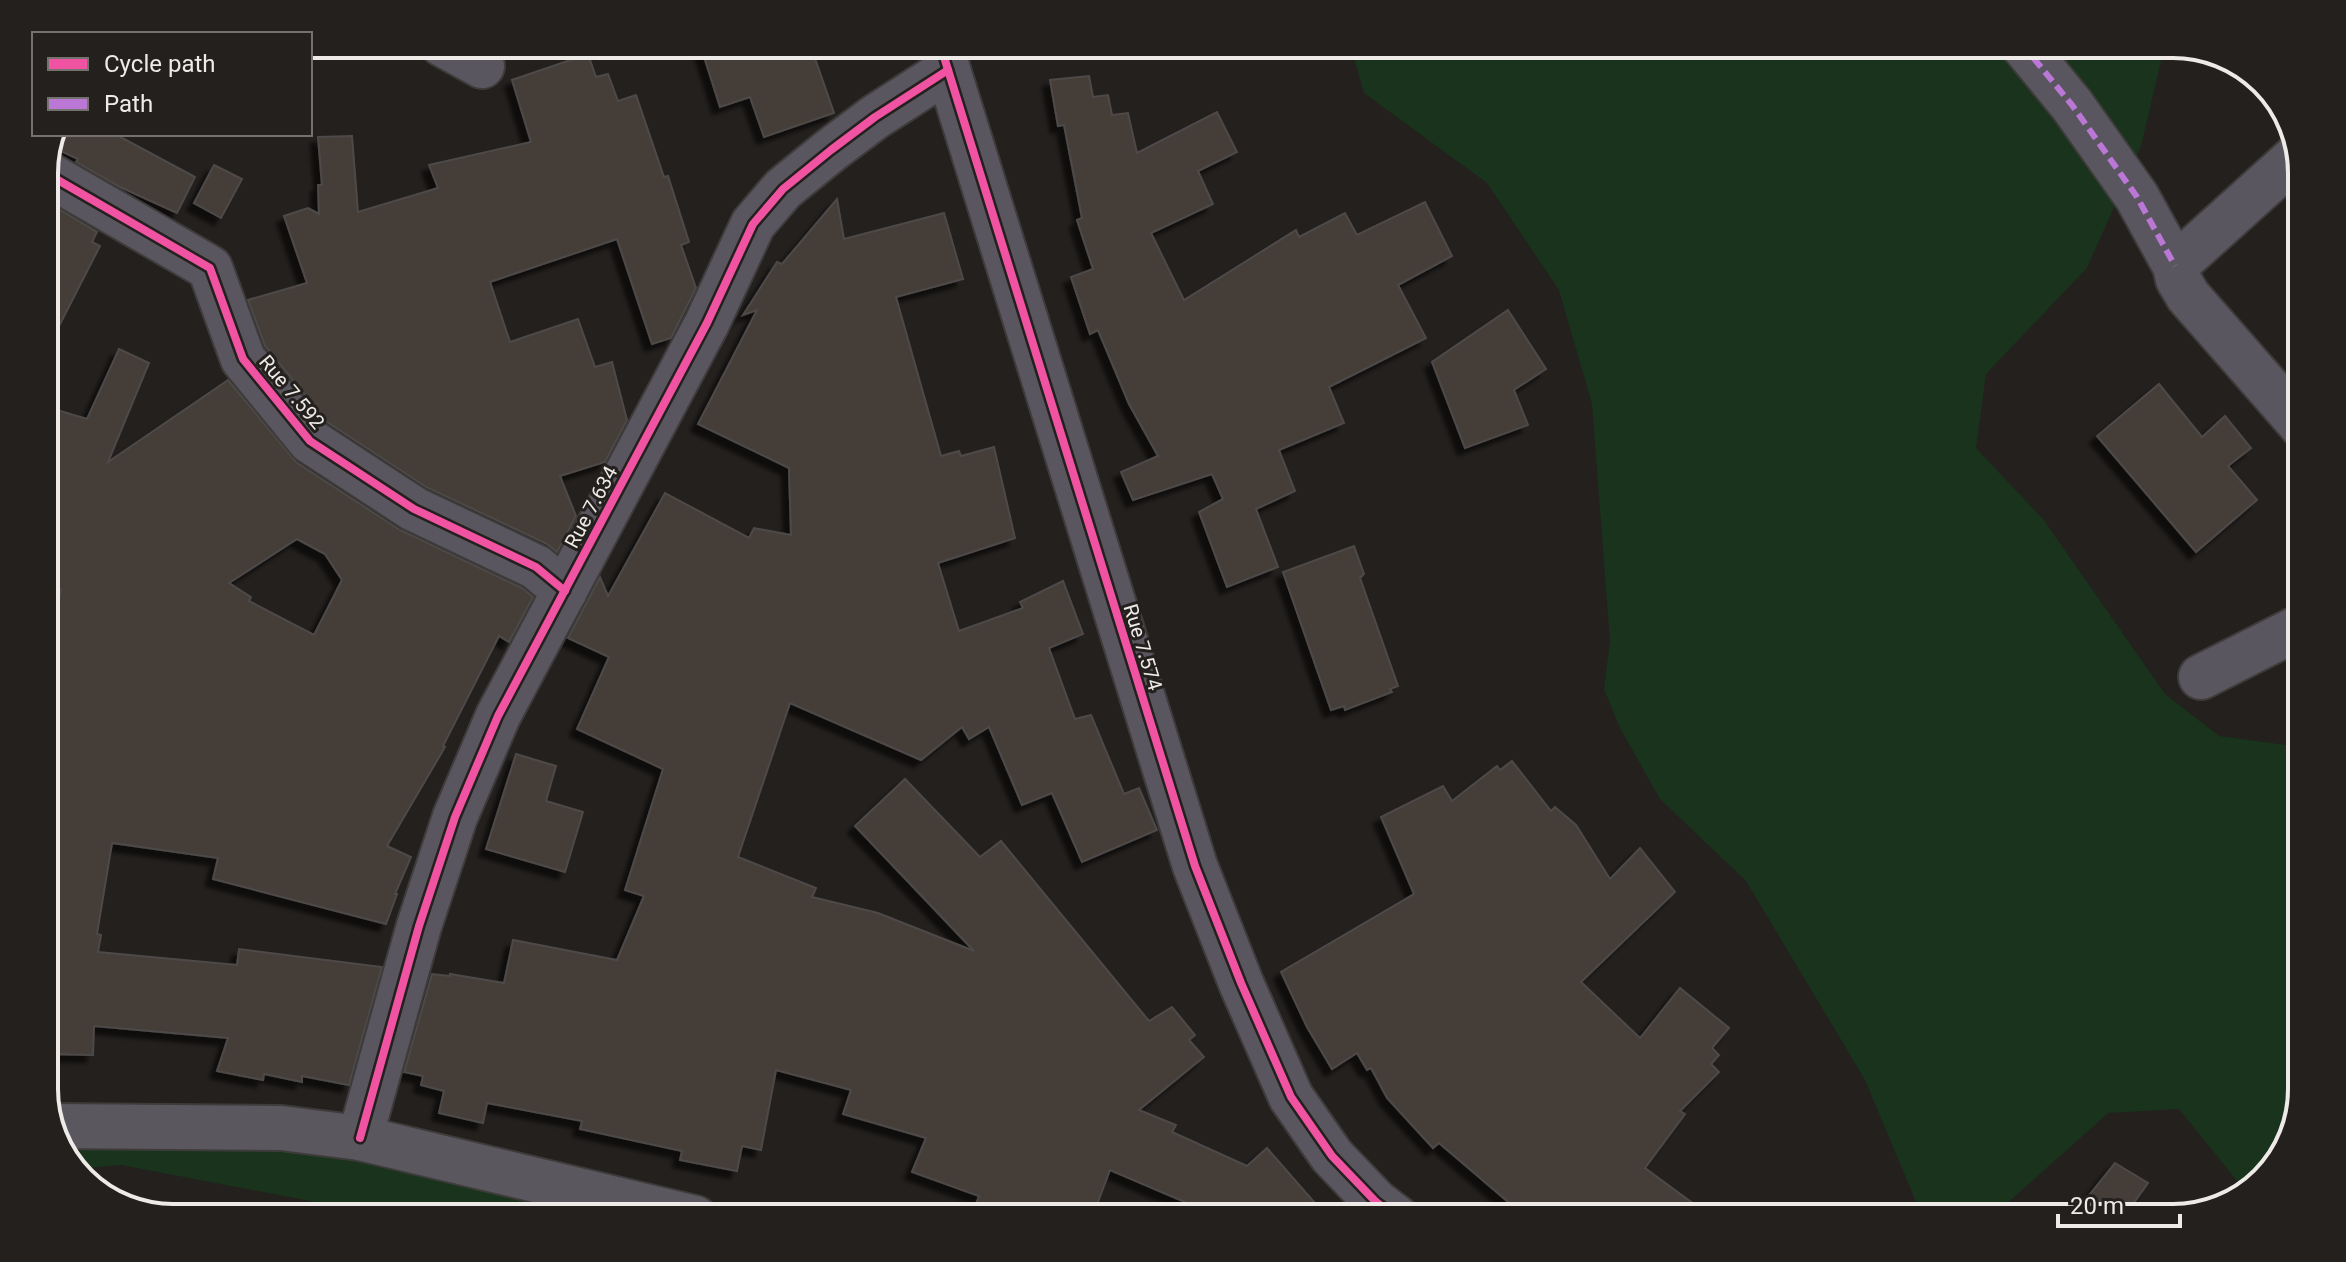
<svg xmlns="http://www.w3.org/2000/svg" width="2346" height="1262" font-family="Roboto,sans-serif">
  <defs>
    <filter id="shadow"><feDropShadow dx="-7" dy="7" stdDeviation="2" flood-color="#0009"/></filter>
  </defs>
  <rect width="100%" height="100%" fill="#23201e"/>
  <!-- green -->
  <g fill="#19331c">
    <path d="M1350,44h815l-24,102 -54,122 -101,106 -10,74 67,71 122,175 54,42 83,11v342l-13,58 -43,45 -67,-83 -71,4 -113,101c-22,6 -50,7 -73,2l-57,-136 -119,-199 -86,-82 -40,-71 -16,-39 6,-48 -18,-237 -33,-114 -72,-107 -123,-90z"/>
    <polygon points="54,1126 281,1128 695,1218 399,1218 121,1165 75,1169 65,1160"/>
  </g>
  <!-- building -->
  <g fill="#453d38" stroke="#4d4a49" stroke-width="2" fill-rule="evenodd" filter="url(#shadow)">
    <polygon points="700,44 810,44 834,113 764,137 750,97 720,107"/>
    <polygon points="588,54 596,77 608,74 618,101 636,95 664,177 668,176 689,242 681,245 696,288 671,338 652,344 617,239 490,282 510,342 578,319 595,367 612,362 627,420 605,462 560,476 576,516 557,552 547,544 426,487 327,422 265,346 248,300 307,283 284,216 308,208 319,214 318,185 322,185 318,137 352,136 358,212 438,188 429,165 531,142 512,80"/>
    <polygon points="1089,76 1093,97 1108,95 1112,115 1128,113 1137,153 1217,112 1237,152 1198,171 1213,204 1151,233 1184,300 1296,230 1299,237 1345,213 1357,235 1425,202 1452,256 1398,285 1426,338 1329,387 1344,423 1279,450 1295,491 1256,509 1278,567 1227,587 1199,512 1223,499 1212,474 1133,500 1121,472 1158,456 1129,404 1098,330 1090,334 1071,277 1093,269 1077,220 1082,218 1064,125 1058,126 1050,80"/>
    <polygon points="58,134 115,134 195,177 177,213 120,187 76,162 78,159 52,147"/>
    <polygon points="214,165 242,179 221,218 194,203"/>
    <polygon points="837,199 844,239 944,213 963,279 896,297 941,456 959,451 961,456 994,447 1015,538 938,563 959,631 1023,608 1020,602 1063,581 1083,634 1049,648 1075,719 1091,715 1124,794 1139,788 1157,830 1082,862 1052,793 1022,805 989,727 969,739 962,727 921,760 790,703 738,857 816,888 812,897 878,913 974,951 855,826 905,779 980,857 1001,841 1149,1021 1172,1007 1195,1035 1189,1040 1204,1057 1139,1110 1176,1125 1172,1132 1247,1166 1267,1148 1328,1218 1178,1218 1185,1202 1110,1170 1092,1218 971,1218 979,1196 912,1172 926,1138 843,1114 851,1090 776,1070 761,1150 742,1146 737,1171 680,1160 682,1151 580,1129 582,1121 487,1103 483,1123 439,1113 444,1091 421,1085 423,1076 404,1072 432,974 450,976 450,974 504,983 513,940 617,960 644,896 625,890 663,769 577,729 609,657 568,638 600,577 608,596 665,493 749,538 754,528 791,535 789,468 698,424 757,310 743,315 777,262 782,264"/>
    <polygon points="52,205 97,232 92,242 100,246 54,336 45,333 58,268 44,262 44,219"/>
    <polygon points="1508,310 1546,369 1514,390 1528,425 1465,448 1432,362"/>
    <path d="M119,349l30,14 -41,99 120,-82 68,82 104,68 122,58 11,9 -24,45 -10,-6 -56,110 2,1 -58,99 24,11 -16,37h2l-11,30 -173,-45 5,-21 -106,-15 -15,91 4,1 -3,17 139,13 2,-16 143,18 -33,118 -47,-9v6l-38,-8 -1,6 -46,-9 11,-33 -134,-12 -1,29 -49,-1v-298l5,-37h-5v-69h6l11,-61h-7l4,-42 -14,-2v-139l43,13zM297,539l28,15 17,26 -28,55 -65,-34 2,-4 -22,-14z"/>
    <polygon points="2159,384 2202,437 2225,416 2251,448 2228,466 2257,500 2196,552 2097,436"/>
    <polygon points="1354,546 1364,574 1360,578 1398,686 1390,689 1392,692 1345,710 1344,706 1331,710 1283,572"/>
    <polygon points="516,754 556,766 546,801 583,812 565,872 486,849"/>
    <polygon points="1512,761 1551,811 1555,807 1576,825 1610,879 1640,848 1675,892 1581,982 1640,1038 1680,988 1729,1028 1712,1048 1719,1055 1711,1064 1719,1072 1680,1111 1685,1114 1645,1168 1713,1218 1527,1218 1439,1143 1433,1148 1387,1098 1371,1068 1367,1070 1357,1053 1332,1069 1307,1027 1281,972 1414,894 1381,817 1443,786 1452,801 1497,766 1500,770"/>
    <polygon points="2115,1163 2148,1183 2123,1218 2114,1218 2086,1199"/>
  </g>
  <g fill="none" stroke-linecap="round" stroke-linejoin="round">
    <defs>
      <g id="street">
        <polyline points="442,44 482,66"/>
        <polyline points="940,44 1195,866 1241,983 1291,1097 1332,1156 1376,1202 1397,1218"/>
        <polyline points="2022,44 2072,105 2137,197 2175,266 2178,279 2188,296 2302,426"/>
        <polyline points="44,172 210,268 243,359 310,441 414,509 536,567 565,591"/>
        <polyline points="2175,266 2298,155"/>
        <polyline points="2201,677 2302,626"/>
        <polyline points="360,1138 419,926 455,817 498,716 707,323 753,224 783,189 831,150 875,117 948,70"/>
      </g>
      <polyline id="primary" points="54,1126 281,1128 360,1138 695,1218"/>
    </defs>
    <!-- street casing -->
    <use href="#street" stroke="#3e3c3b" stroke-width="48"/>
    <!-- primary casing -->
    <use href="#primary" stroke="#3e3c3b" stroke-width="48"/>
    <!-- street -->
    <use href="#street" stroke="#59565f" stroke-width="44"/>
    <!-- primary -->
    <use href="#primary" stroke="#5a575f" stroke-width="44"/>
    <!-- quiet -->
    <polyline stroke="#ba77d6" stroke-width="6" stroke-dasharray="12 6" stroke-linecap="butt" points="2022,44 2072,105 2137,197 2175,266"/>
    <defs>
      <g id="cycleway">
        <polyline points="940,44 1195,866 1241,983 1291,1097 1332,1156 1376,1202 1397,1218"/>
        <polyline points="44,172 210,268 243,359 310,441 414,509 536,567 565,591"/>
        <polyline points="360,1138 419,926 455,817 498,716 707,323 753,224 783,189 831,150 875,117 948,70"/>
      </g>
    </defs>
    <!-- cycleway casing -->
    <use href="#cycleway" stroke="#24201d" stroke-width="13"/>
    <!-- cycleway -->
    <use href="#cycleway" stroke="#f153a3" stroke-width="8"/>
  </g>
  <g text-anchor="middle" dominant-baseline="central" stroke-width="6" stroke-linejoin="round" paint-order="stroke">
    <!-- street labels -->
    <g font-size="20" fill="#edeae8" stroke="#24201d">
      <text transform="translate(292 392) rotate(50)">Rue 7.592</text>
      <text transform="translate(591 507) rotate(-62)">Rue 7.634</text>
      <text transform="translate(1143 647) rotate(73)">Rue 7.574</text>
    </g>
  </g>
  <!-- crop -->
  <path d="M0 0H2346V1262H0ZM173 58H2173A115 115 0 0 1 2288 173V1089A115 115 0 0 1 2173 1204H173A115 115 0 0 1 58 1089V173A115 115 0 0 1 173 58Z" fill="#24201d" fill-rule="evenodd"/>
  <path fill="none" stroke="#edeae8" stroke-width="4" d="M173 58H2173A115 115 0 0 1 2288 173V1089A115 115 0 0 1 2173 1204H173A115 115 0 0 1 58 1089V173A115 115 0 0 1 173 58Z"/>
  <!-- legend -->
  <rect x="32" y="32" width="280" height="104" fill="#24201d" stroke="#74716e" stroke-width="2"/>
  <rect x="48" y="58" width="40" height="12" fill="#f153a3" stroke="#74716e" stroke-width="2"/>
  <text x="104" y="72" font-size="24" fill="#edeae8">Cycle path</text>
  <rect x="48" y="98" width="40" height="12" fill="#ba77d6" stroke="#74716e" stroke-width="2"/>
  <text x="104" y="112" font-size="24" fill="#edeae8">Path</text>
  <!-- scale -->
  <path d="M2058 1214v12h122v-12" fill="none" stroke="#edeae8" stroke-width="4"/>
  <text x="2070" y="1214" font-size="24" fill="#edeae8" stroke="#24201d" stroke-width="6" paint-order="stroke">20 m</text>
</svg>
